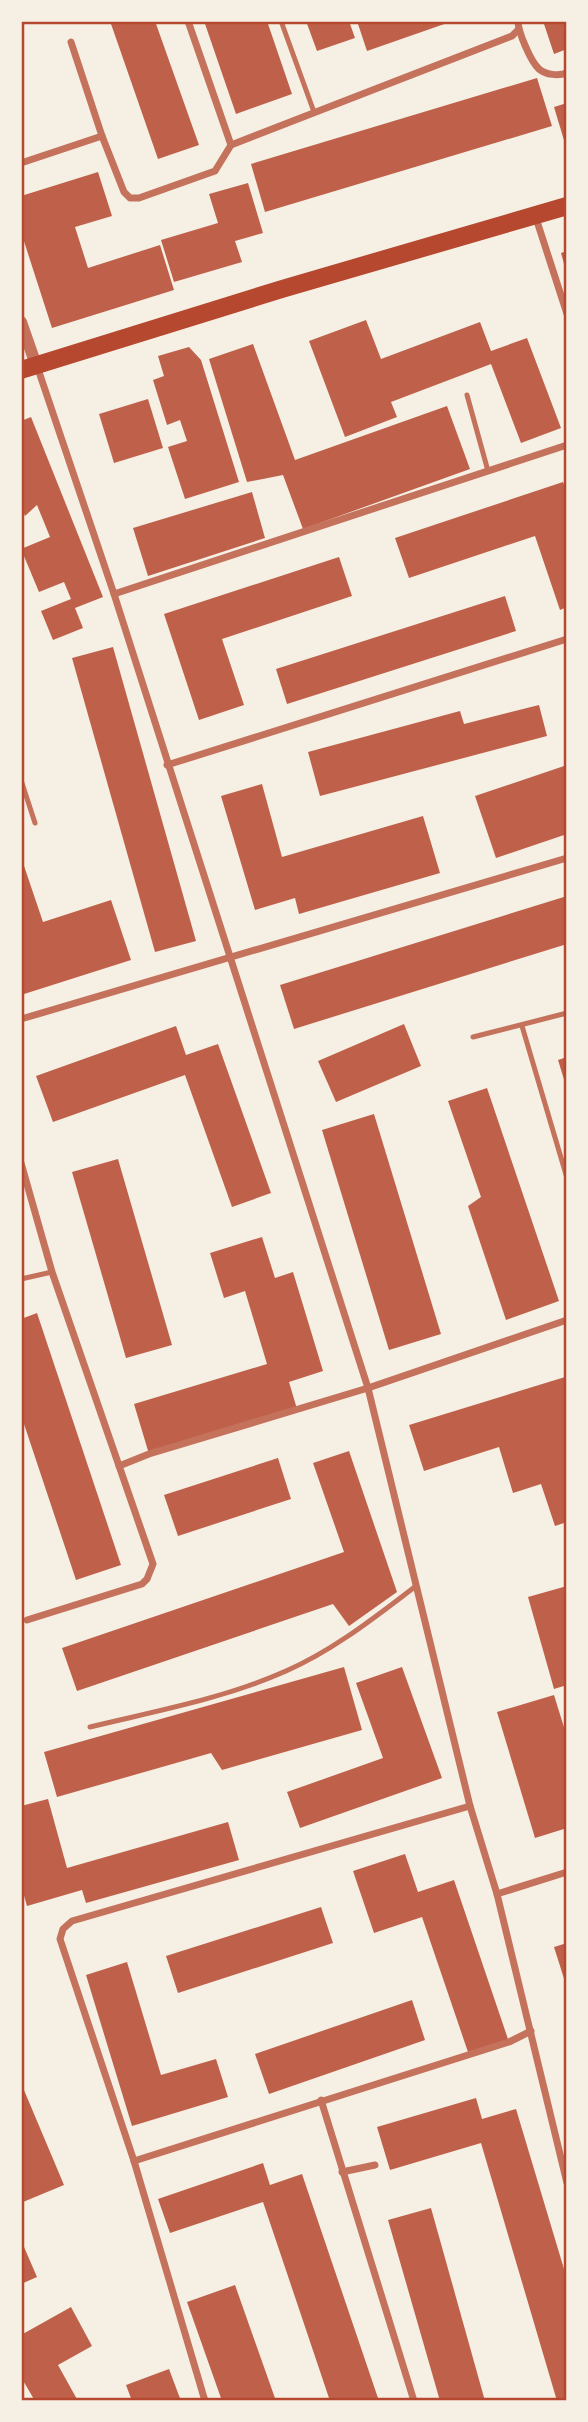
<svg xmlns="http://www.w3.org/2000/svg" width="588" height="2422" font-family="Inter,sans-serif">
  <rect width="100%" height="100%" fill="#f6efe4"/>
  <!-- building -->
  <g fill="#bf614a">
    <polygon points="110,21 155,21 199,145 158,159"/>
    <polygon points="204,21 267,21 292,94 236,114"/>
    <polygon points="306,21 349,21 355,38 317,51"/>
    <polygon points="357,21 453,21 367,51"/>
    <polygon points="543,21 567,21 567,49 554,54"/>
    <polygon points="537,78 552,126 265,212 251,164"/>
    <polygon points="567,103 567,147 566,147 554,107"/>
    <polygon points="98,172 112,216 75,227 88,268 160,245 174,290 52,328 21,232 21,196"/>
    <polygon points="248,183 263,233 235,241 242,262 174,282 161,240 218,223 209,194"/>
    <polygon points="567,251 567,271 566,271 561,253"/>
    <polygon points="366,320 381,359 480,322 491,351 527,338 561,428 521,443 491,364 391,402 397,417 345,437 309,341"/>
    <polygon points="253,344 295,460 447,406 470,469 303,529 283,475 247,482 209,359"/>
    <polygon points="189,347 201,360 239,482 185,499 168,447 187,441 180,420 167,425 153,380 164,376 158,356"/>
    <polygon points="148,399 163,448 114,463 99,414"/>
    <polygon points="31,417 103,597 75,608 83,628 53,640 41,611 71,599 64,582 39,592 21,549 50,537 37,505 25,516 21,507 21,421"/>
    <polygon points="563,482 567,492 567,607 560,610 535,536 409,578 395,538"/>
    <polygon points="252,492 265,538 148,576 133,528"/>
    <polygon points="339,557 352,596 222,639 244,705 199,720 164,614"/>
    <polygon points="505,596 516,631 287,704 276,669"/>
    <polygon points="113,647 196,941 155,952 72,658"/>
    <polygon points="539,705 547,736 320,796 308,752 460,711 464,724"/>
    <polygon points="567,765 567,834 496,858 475,796"/>
    <polygon points="262,784 282,857 423,816 440,873 299,914 295,898 255,910 221,796"/>
    <polygon points="21,857 43,922 111,900 131,960 21,995"/>
    <polygon points="567,896 567,944 294,1029 280,985"/>
    <polygon points="404,1024 421,1066 336,1102 318,1061"/>
    <polygon points="176,1026 186,1055 218,1044 271,1193 232,1207 185,1075 53,1122 36,1076"/>
    <polygon points="567,1057 567,1086 566,1086 558,1060"/>
    <polygon points="487,1088 559,1301 506,1320 468,1206 481,1197 448,1101"/>
    <polygon points="374,1114 441,1334 389,1350 322,1130"/>
    <polygon points="118,1159 172,1345 126,1358 72,1172"/>
    <polygon points="262,1237 275,1278 293,1272 323,1371 289,1382 297,1409 149,1454 134,1404 267,1364 245,1291 224,1298 210,1253"/>
    <polygon points="37,1313 121,1565 76,1580 21,1415 21,1319"/>
    <polygon points="565,1377 567,1384 567,1522 555,1526 541,1484 513,1493 499,1447 424,1471 409,1425"/>
    <polygon points="349,1451 397,1592 349,1626 333,1604 77,1691 62,1648 344,1552 313,1463"/>
    <polygon points="278,1458 291,1499 178,1536 164,1495"/>
    <polygon points="567,1586 567,1685 554,1689 528,1597"/>
    <polygon points="344,1667 362,1730 222,1770 211,1753 57,1797 44,1752"/>
    <polygon points="402,1667 442,1778 300,1828 287,1792 383,1758 356,1683"/>
    <polygon points="554,1695 567,1737 567,1828 535,1838 497,1712"/>
    <polygon points="48,1799 67,1868 228,1822 239,1860 86,1903 82,1890 27,1906 21,1885 21,1806"/>
    <polygon points="405,1854 418,1892 454,1880 509,2042 469,2055 422,1917 374,1933 353,1871"/>
    <polygon points="321,1907 333,1943 178,1993 166,1956"/>
    <polygon points="567,1943 567,1985 566,1985 554,1947"/>
    <polygon points="127,1962 161,2075 216,2059 228,2097 132,2126 86,1975"/>
    <polygon points="412,2000 425,2040 269,2094 255,2054"/>
    <polygon points="21,2083 64,2185 23,2202 21,2198"/>
    <polygon points="476,2098 482,2119 516,2109 567,2279 567,2401 557,2401 481,2143 390,2170 377,2127"/>
    <polygon points="263,2163 270,2185 302,2174 379,2401 330,2401 263,2202 170,2233 158,2199"/>
    <polygon points="431,2208 485,2401 440,2401 388,2220"/>
    <polygon points="21,2240 37,2277 21,2284"/>
    <polygon points="235,2285 276,2401 222,2401 187,2302"/>
    <polygon points="71,2307 92,2346 58,2365 78,2401 35,2401 21,2377 21,2335"/>
    <polygon points="169,2369 181,2401 132,2401 126,2385"/>
  </g>
  <g fill="none" stroke-linecap="round" stroke-linejoin="round">
    <!-- service -->
    <g stroke="#c5725c" stroke-width="5">
      <polyline points="281,21 314,112"/>
      <polyline points="467,395 488,471"/>
      <polyline points="21,780 35,823"/>
      <polyline points="522,1026 567,1178"/>
      <polyline points="473,1037 567,1013"/>
      <polyline points="21,1279 52,1272"/>
      <path d="M90,1727c66,-16 133,-28 196,-56 48,-21 89,-54 130,-85"/>
    </g>
    <!-- minor -->
    <g stroke="#c5725c" stroke-width="7">
      <polyline points="188,21 231,145"/>
      <path d="M518,21c0,11 13,41 21,48 7,6 19,7 28,4"/>
      <polyline points="71,42 102,136 124,192 130,198 139,198 215,171 231,145 512,36 518,30"/>
      <polyline points="21,163 102,136"/>
      <polyline points="535,215 567,314"/>
      <polyline points="37,366 114,594 368,1388 470,1806 497,1894 567,2183"/>
      <polyline points="114,594 567,445"/>
      <polyline points="167,765 567,639"/>
      <polyline points="21,1019 567,858"/>
      <polyline points="21,1163 52,1272 153,1564 147,1579 142,1584 27,1620"/>
      <polyline points="119,1466 149,1454 368,1388 567,1320"/>
      <polyline points="497,1894 567,1872"/>
      <polyline points="321,2100 414,2401"/>
      <polyline points="134,2161 509,2042 531,2031"/>
      <polyline points="342,2172 375,2165"/>
      <polyline points="205,2401 134,2161 60,1939 63,1929 72,1921 470,1806"/>
    </g>
    <!-- tertiary -->
    <polyline stroke="#c5725c" stroke-width="12" points="21,322 36,365"/>
    <!-- primary -->
    <polyline stroke="#b5482f" stroke-width="18" points="21,370 282,289 567,206"/>
  </g>
  <!-- border -->
  <rect width="588" height="2422" fill="none" stroke="#f6efe4" stroke-width="46"/>
  <rect x="23" y="23" width="542" height="2376" fill="none" stroke="#b5482f" stroke-width="2.5"/>
</svg>
